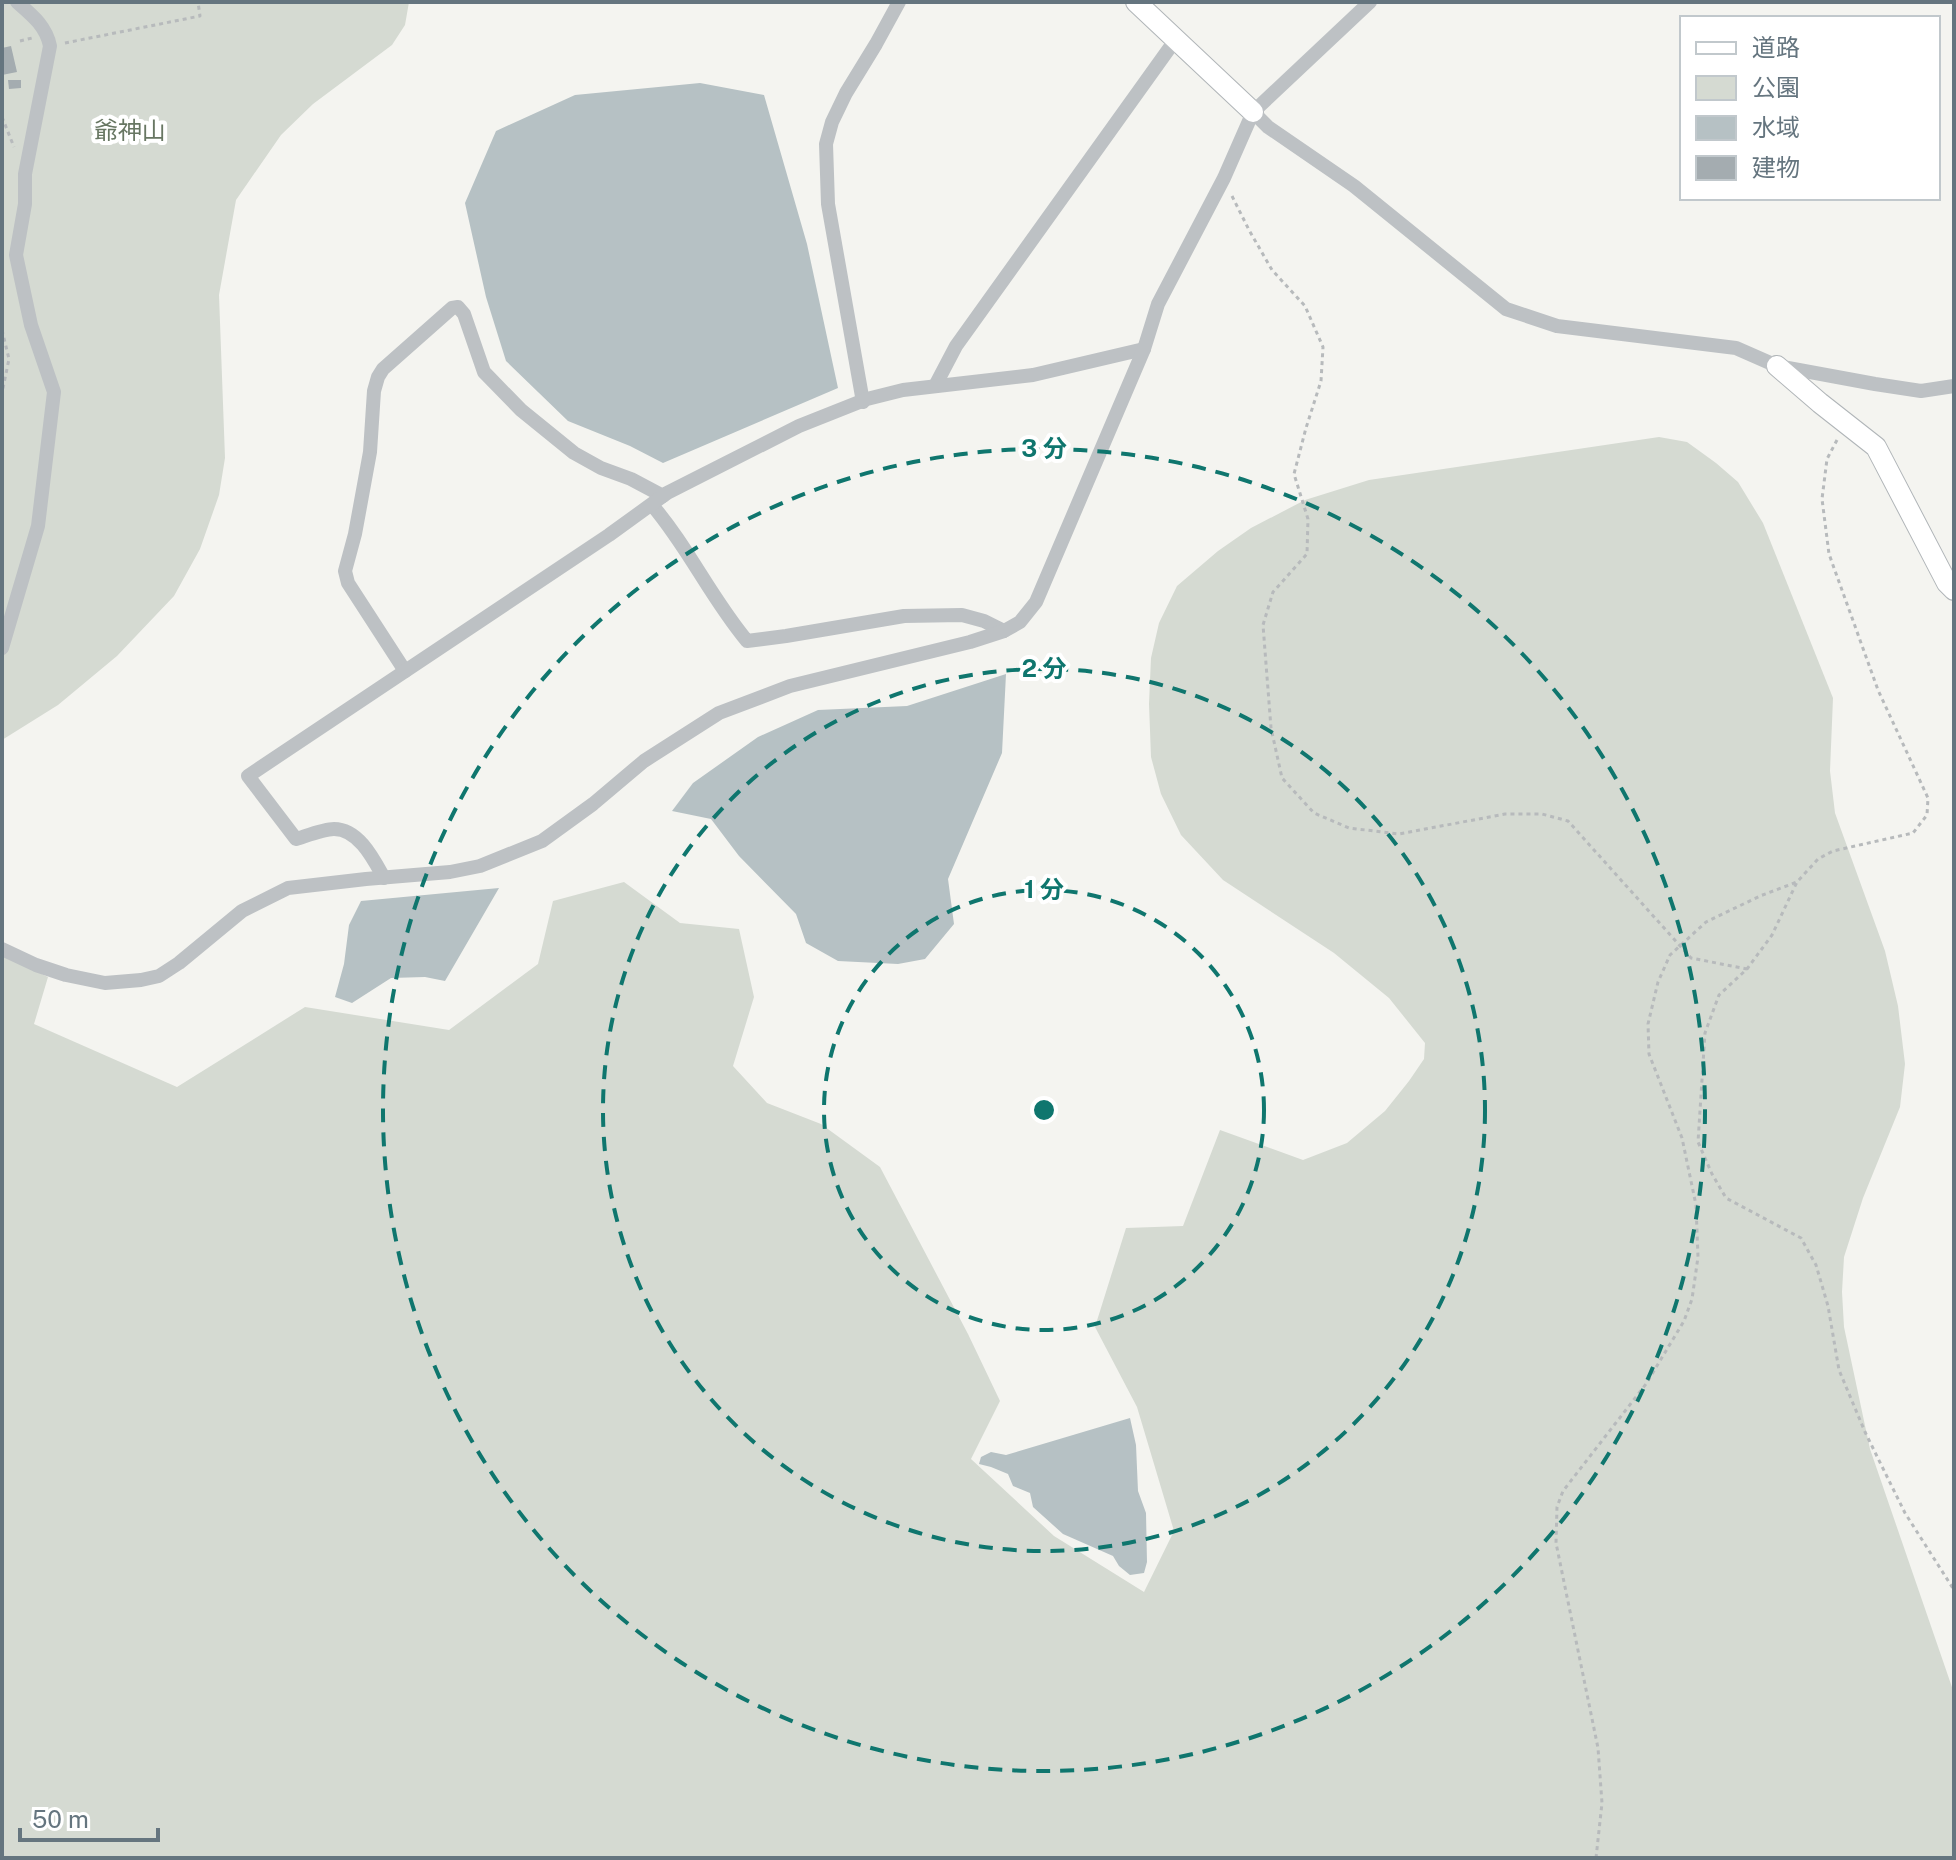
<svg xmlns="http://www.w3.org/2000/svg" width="1956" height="1860" font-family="'Public Sans','Noto Sans JP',sans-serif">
  <rect width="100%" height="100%" fill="#f4f4f0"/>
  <!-- green -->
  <g fill="#d5dad2">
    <polygon points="2,2 409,2 405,25 392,45 313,104 281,135 236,200 219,295 225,458 219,495 200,549 174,596 117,656 58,705 2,740"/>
    <polygon points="1659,437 1687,442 1716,463 1738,482 1763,523 1833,698 1830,771 1835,813 1885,951 1898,1006 1905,1064 1900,1107 1863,1198 1844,1257 1842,1292 1844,1327 1870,1449 1954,1693 1954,1858 2,1858 2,955 48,977 34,1024 177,1087 305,1007 449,1030 538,964 553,901 624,882 680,923 739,929 754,997 733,1066 767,1103 821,1124 880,1167 968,1334 1000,1401 971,1459 1054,1536 1144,1592 1174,1531 1137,1407 1095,1327 1126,1228 1183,1226 1220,1130 1303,1160 1347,1143 1385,1111 1409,1081 1424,1059 1425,1043 1389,998 1334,953 1223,880 1181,835 1161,794 1151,757 1149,704 1151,658 1159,623 1177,586 1218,551 1251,528 1305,500 1369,480"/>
  </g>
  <!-- water -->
  <g fill="#b6c1c4">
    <polygon points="700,83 764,95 807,244 838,388 663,463 630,446 568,421 506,361 486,297 465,203 496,131 575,95"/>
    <polygon points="1006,674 1002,753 948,879 954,924 925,959 898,964 838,961 806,943 796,914 739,856 711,819 672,811 693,783 758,737 818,710 907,706"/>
    <polygon points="499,888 445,981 425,977 391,978 352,1003 335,997 344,964 349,925 361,901"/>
    <polygon points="1130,1418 1136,1445 1138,1491 1146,1513 1147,1562 1144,1573 1130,1575 1119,1566 1113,1556 1063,1534 1033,1507 1030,1493 1013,1486 1008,1474 991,1467 979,1464 981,1457 991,1452 1006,1455"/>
  </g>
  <!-- building -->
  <g fill="#a4acb0">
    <polygon points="11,46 17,72 2,75 2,48"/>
    <polygon points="8,80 21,80 21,88 9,89"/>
  </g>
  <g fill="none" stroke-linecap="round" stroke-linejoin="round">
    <defs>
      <g id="secondary">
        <polyline points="1136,2 1253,112"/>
        <polyline points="1777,366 1820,403 1876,447 1947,583 1954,590"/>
      </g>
    </defs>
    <!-- secondary casing -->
    <use href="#secondary" stroke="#b0b5b8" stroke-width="22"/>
    <!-- path -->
    <g stroke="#b7babc" stroke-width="3" stroke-dasharray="4 4" stroke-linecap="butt">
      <polyline points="20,41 32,38"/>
      <polyline points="65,43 200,16 198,2"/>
      <polyline points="2,117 14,147"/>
      <polyline points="1232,196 1249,230 1272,270 1305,306 1323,347 1321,381 1306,428 1294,474 1308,519 1307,554 1273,592 1263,625 1271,728 1282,778 1314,813 1349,828 1399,834 1505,814 1542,814 1568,821 1691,958 1747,969"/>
      <polyline points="2,330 9,359 2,393"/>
      <polyline points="1837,440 1827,459 1822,499 1829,554 1878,690 1928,798 1927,815 1913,833 1833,851 1818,859 1797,882 1772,935 1747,969 1719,995 1705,1033 1698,1142 1712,1174 1726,1198 1801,1238 1816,1265 1828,1306 1839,1370 1865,1432 1905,1513 1954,1590"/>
      <polyline points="1596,1858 1602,1803 1598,1748 1556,1543 1557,1507 1563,1491 1646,1384 1684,1321 1692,1299 1698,1257 1696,1205 1682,1138 1649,1054 1648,1024 1658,982 1670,955 1706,922 1760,896 1797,882"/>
    </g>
    <!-- street -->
    <g stroke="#bdc1c4" stroke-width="14">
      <polyline points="1253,112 1268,127 1354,186 1506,309 1557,326 1736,348 1777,366 1875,384 1921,391 1954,386"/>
      <polyline points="935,386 956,346 1176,39"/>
      <polyline points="863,402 828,204 826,144 832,122 846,93 876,44 899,2"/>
      <path d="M652,505c36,42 59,93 95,136l39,-5 118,-20 58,-1 22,6 20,10"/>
      <path d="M2,648l36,-122 16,-134 -23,-67 -15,-70 9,-51v-30l25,-128c-4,-20 -18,-31 -33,-44"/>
      <polyline points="405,671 348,583 345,571 355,534 370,452 374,391 378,377 383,369 452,308 458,307 464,314 484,372 521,410 574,453 601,468 631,479 663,496"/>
      <path d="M384,878c-10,-18 -25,-49 -50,-49 -10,0 -28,7 -38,10l-48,-63 361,-241 58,-42 132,-67 68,-27 36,-9 130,-15 111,-26"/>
      <polyline points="2,949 36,965 66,975 105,983 141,980 159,976 179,963 242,911 288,888 366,879 450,872 480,866 542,841 593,804 644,761 719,713 790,686 970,642 1004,631 1020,622 1036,602 1144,349 1158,304 1224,178 1253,112 1370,2"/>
    </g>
    <!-- secondary -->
    <use href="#secondary" stroke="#fff" stroke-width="20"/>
  </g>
  <!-- distance rings -->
  <g fill="none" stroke="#0f766e" stroke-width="4" stroke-dasharray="14 10">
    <circle cx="1044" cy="1110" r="220"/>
    <circle cx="1044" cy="1110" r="441"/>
    <circle cx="1044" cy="1110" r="661"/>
  </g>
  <g text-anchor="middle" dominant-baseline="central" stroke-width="8" stroke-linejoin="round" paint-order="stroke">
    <!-- park labels -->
    <g font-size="24" fill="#687763" stroke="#fff">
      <text x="130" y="130">爺神山</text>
    </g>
  </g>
  <circle cx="1044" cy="1110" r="12" fill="#0f766e" stroke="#fff" stroke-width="4"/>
  <g font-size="24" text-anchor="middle" font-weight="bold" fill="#0f766e" stroke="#fff" stroke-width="8" stroke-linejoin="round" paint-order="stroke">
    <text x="1044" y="457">3 分</text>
    <text x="1044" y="677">2 分</text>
    <text x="1044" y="898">1 分</text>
  </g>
  <!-- border -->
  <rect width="1956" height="1860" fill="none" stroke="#65757f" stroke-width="8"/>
  <!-- legend -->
  <rect x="1680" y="16" width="260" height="184" fill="#ffffff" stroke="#c1c8cc" stroke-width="2"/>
  <rect x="1696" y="42" width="40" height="12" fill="#ffffff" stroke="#c1c8cc" stroke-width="2"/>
  <text x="1752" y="56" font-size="24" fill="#65757f">道路</text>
  <rect x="1696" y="76" width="40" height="24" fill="#d5dad2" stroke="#c1c8cc" stroke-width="2"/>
  <text x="1752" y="96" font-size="24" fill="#65757f">公園</text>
  <rect x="1696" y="116" width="40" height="24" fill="#b6c1c4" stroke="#c1c8cc" stroke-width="2"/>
  <text x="1752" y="136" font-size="24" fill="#65757f">水域</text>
  <rect x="1696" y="156" width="40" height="24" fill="#a4acb0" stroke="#c1c8cc" stroke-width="2"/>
  <text x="1752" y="176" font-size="24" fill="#65757f">建物</text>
  <!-- scale -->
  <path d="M20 1828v12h138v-12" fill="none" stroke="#65757f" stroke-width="4"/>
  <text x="32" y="1828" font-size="24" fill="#65757f" stroke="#ffffff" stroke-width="6" paint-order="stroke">50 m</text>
</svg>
